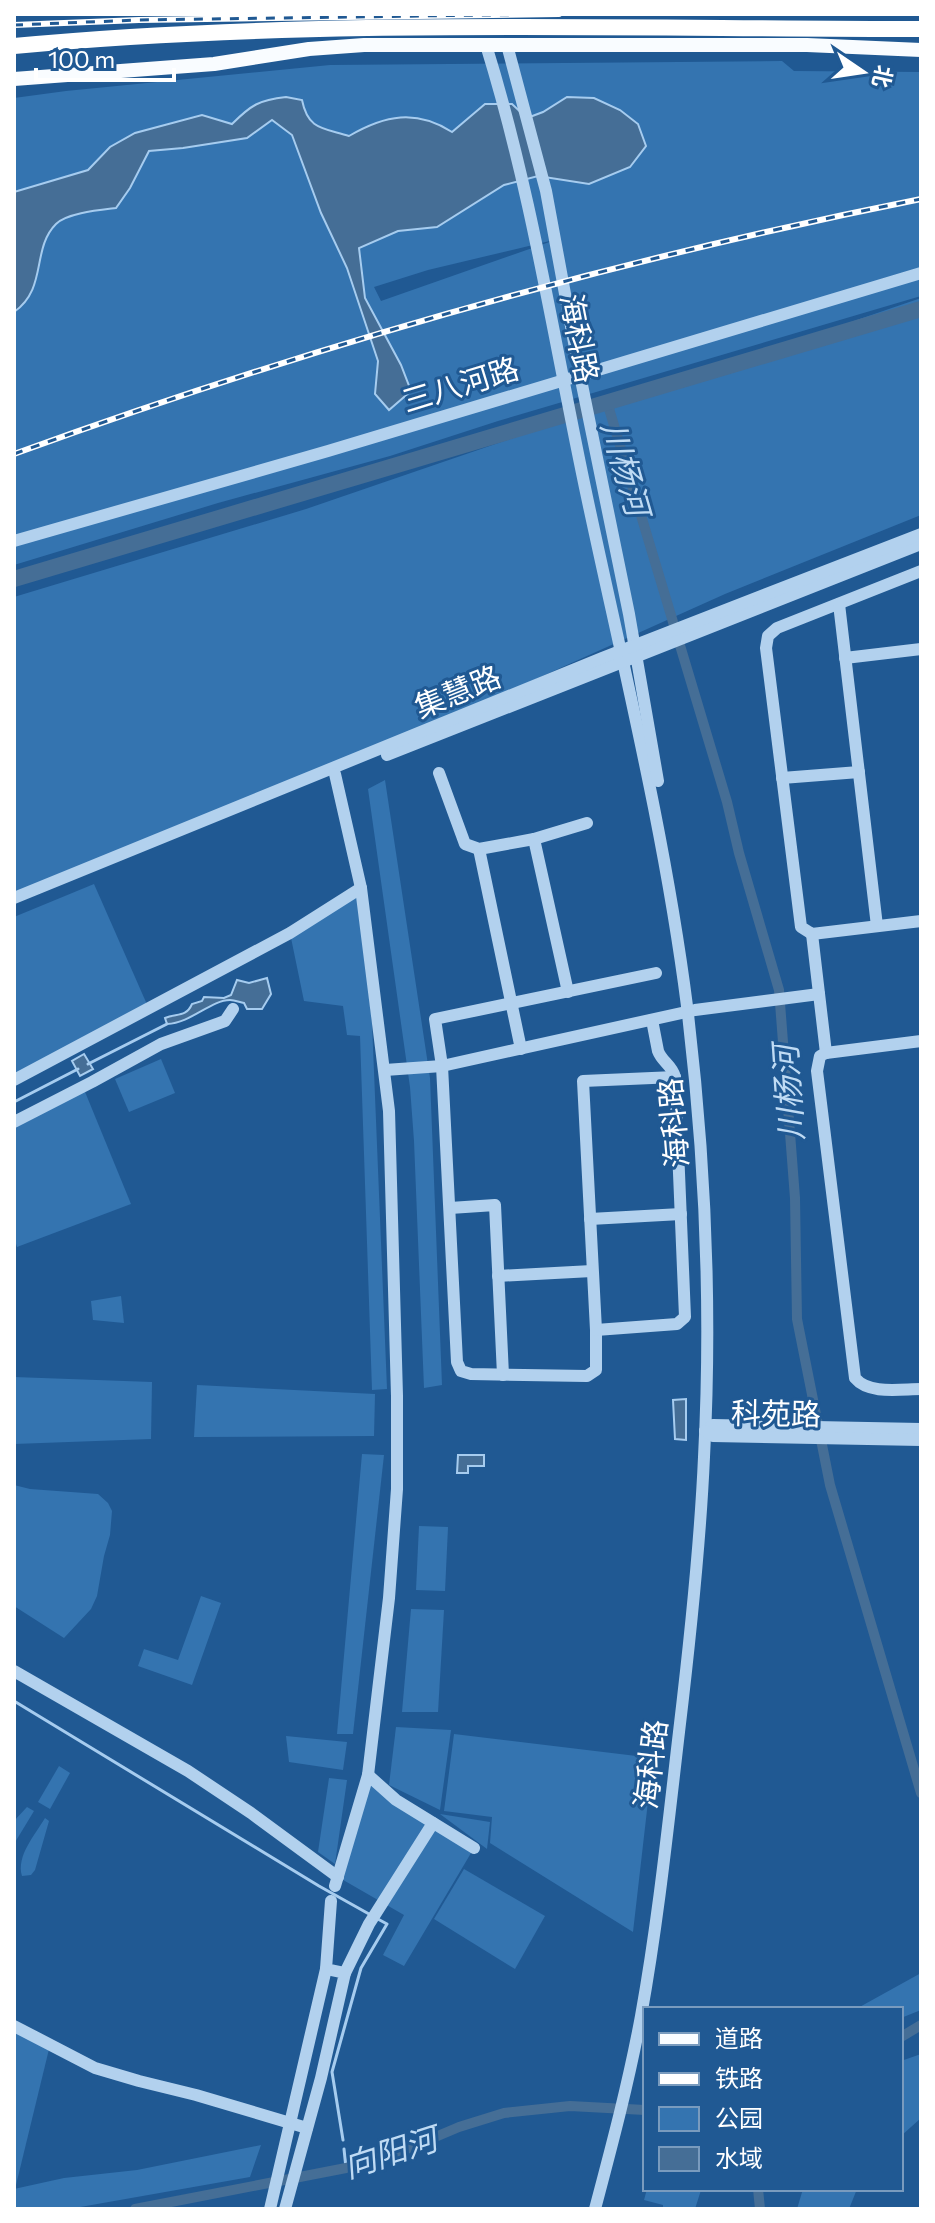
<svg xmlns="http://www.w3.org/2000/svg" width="935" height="2223" font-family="Commissioner,'Noto Sans SC',sans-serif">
  <rect width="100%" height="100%" fill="#205993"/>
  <!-- green -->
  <g fill="#3474b0" fill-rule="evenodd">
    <path d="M782,61l12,10 127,1v224l-423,125 -108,35 -172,47 -204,62v-467l52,-7 264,-26zM558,239l-177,62 -7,-14 54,-17z"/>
    <polygon points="921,298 921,515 725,594 382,748 14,898 14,597 306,509"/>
    <polygon points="385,780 430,1078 442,1385 424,1388 414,1141 410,1087 368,789"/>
    <polygon points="94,884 149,1009 14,1080 14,917"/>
    <polygon points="358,896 372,1023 387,1389 372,1390 360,1036 347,1035 343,1006 304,1001 290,933"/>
    <polygon points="161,1059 175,1093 129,1112 115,1079"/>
    <polygon points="83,1087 131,1204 17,1247 14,1237 14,1122"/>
    <polygon points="121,1296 124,1323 93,1320 91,1301"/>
    <polygon points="14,1377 152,1382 151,1439 14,1444"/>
    <polygon points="197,1385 375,1394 374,1436 194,1437"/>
    <polygon points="362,1454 384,1455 353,1734 337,1734"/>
    <polygon points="14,1485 30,1489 98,1494 108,1503 112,1511 110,1535 104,1556 97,1596 91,1609 64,1638 14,1606"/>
    <polygon points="419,1526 448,1527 445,1591 416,1590"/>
    <polygon points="201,1596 221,1603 192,1685 138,1666 144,1649 178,1660"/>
    <polygon points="411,1609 444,1610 438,1712 402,1712"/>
    <polygon points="396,1727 451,1730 440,1810 389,1785"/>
    <polygon points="454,1734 653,1758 633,1932 490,1843 492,1817 444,1811"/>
    <polygon points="286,1736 347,1742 343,1770 289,1762"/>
    <polygon points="59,1766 70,1773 50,1809 38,1802"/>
    <polygon points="368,1775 474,1848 404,1966 383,1955 404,1915 338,1877"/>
    <polygon points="329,1778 347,1780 335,1864 318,1852"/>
    <polygon points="27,1807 34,1811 14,1844 14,1821"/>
    <polygon points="440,1814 490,1822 487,1849"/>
    <path d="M45,1818l4,3 -14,49 -4,5 -9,1c-6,-20 13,-41 23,-58z"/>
    <polygon points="464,1869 545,1916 515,1969 434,1919"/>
    <polygon points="921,1973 921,2010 901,2018 901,2009 856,2009"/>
    <polygon points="14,2027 50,2045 16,2185 14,2186"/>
    <polygon points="921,2054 921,2118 901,2136 901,2061"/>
    <polygon points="261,2145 250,2177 69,2209 14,2209 14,2189 64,2178 137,2170"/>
    <polygon points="647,2189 696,2189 701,2190 695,2209 663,2209 663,2205 644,2200"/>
    <polygon points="803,2189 857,2189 849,2209 797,2209"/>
  </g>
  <!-- water -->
  <g fill="#456e96" stroke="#a6ccef" stroke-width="2">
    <path d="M286,97l16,3c6,30 21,28 47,36 36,-21 67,-27 103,-4l33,-28h27l15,14 16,-6 24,-15 27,1 26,12 18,14 8,22 -16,21 -41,17 -51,-8 -34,9 -67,42 -39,4 -39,17 6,50 36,67 10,26 -22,19 -14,-16 3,-33 -31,-93 -26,-55 -29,-78 -20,-15 -25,18 -64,10 -34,3 -19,37 -14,20c-16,2 -49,5 -60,16 -25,25 -8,64 -42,88v-120l74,-22 22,-23 25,-14 67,-18 30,9c19,-19 27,-24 54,-27z"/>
    <path d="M267,978l4,16 -9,15h-15l-3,-6c-5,-1 -9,-3 -14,-3 -19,0 -39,23 -63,24l-2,-6c11,-5 21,0 27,-14l10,-3 2,-4 20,1 7,-3 6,-15 12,3z"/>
    <polygon points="84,1054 93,1069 80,1076 72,1061"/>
    <polygon points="686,1399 686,1440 675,1439 673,1400"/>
    <polygon points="458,1455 484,1455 484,1466 468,1466 468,1473 457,1473"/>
  </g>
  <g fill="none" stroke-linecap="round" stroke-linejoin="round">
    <!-- stream -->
    <g stroke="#a6ccef" stroke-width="3">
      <polyline points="88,1064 167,1024"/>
      <polyline points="14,1102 78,1069"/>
      <polyline points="14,1701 319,1886 369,1914"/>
      <polyline points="343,2140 332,2072 361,1968 387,1924 376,1918"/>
      <polyline points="344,2149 346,2168"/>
    </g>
    <!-- canal -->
    <g stroke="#456e96" stroke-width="10">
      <polyline points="607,402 727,802 739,853 779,990 795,1198 797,1319 830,1485 921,1793"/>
      <polyline points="901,2037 921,2025"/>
      <polyline points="758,2189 760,2209"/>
      <polyline points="135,2209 346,2168 407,2149 459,2127 504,2113 570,2106 645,2110"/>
    </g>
    <!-- river -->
    <polyline stroke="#456e96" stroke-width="16" points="14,579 921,309"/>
    <!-- minor -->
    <g stroke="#b2d1ee" stroke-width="12">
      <path d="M486,45c46,148 69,302 101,452 36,169 78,337 100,509 18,149 25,301 17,451 -4,92 -14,183 -25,275 -11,94 -21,190 -38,284 -12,65 -29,129 -46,193"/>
      <polyline points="507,45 546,191 580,375 629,614 658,781"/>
      <polyline points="14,541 328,451 921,273"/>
      <polyline points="921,571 777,628 768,636 766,648 801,927 812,934 921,921"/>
      <polyline points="839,604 877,926"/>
      <polyline points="845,658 921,649"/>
      <polyline points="387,755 921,544"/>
      <polyline points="439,773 465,844 479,849 534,839 587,823"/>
      <polyline points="782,778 859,772"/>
      <polyline points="534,839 568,992"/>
      <polyline points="479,849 521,1049"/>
      <polyline points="14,898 602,658 921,534"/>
      <polyline points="812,934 826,1053"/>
      <polyline points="656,973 435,1019 442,1066 457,1362 461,1371 471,1374 587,1376 596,1370 596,1330 583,1081 675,1077"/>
      <path d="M921,1041l-95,12 -6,3 -3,15 38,307c14,17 46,11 66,11"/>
      <polyline points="385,1070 442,1066 695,1010 819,994"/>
      <polyline points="14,1080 290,933 361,888"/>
      <polyline points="14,1122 92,1082 161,1044 225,1021 233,1009"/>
      <polyline points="450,1208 495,1205 503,1375"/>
      <polyline points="590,1219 681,1214"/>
      <polyline points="498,1276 592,1271"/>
      <path d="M596,1330l81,-6 8,-7 -10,-240c-3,-12 -13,-15 -17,-26l-6,-31"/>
      <polyline points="705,1431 713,1425 921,1429"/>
      <polyline points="705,1431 713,1436 921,1440"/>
      <polyline points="14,1671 188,1771 251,1813 338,1877"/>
      <polyline points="368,1775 396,1800 474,1848"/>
      <polyline points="335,1886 368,1775 389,1598 397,1489 397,1396 389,1111 361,888 335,774"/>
      <polyline points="345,1973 369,1924 433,1823"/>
      <polyline points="14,2026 95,2068 139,2081 196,2095 307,2128"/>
      <polyline points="270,2209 326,1969"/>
      <polyline points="285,2209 321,2078 345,1973 326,1969 331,1901"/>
    </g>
    <!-- major -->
    <polyline stroke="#f9fcff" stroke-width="14" points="14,79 214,64 309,49 364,45 807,45 921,50"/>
    <!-- highway -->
    <path stroke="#fff" stroke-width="16" d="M14,46c301,-28 605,-17 907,-17"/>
    <defs>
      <g id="rail">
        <polyline points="14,25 139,20 559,14"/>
        <path d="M14,454c295,-107 599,-194 907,-255"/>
      </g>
    </defs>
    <!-- rail casing -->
    <use href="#rail" stroke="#fff" stroke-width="6"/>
    <!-- rail -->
    <use href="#rail" stroke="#205993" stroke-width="3" stroke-dasharray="9" stroke-linecap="butt"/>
  </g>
  <g text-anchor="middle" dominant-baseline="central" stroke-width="6" stroke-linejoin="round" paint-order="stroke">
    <!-- street labels -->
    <g font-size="30" fill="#fff" stroke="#205993">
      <text transform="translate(581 338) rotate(79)">海科路</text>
      <text transform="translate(460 383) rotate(-17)">三八河路</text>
      <text transform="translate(457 690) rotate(-22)">集慧路</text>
      <text transform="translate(672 1123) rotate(-95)">海科路</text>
      <text transform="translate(776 1412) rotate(1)">科苑路</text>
      <text transform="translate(649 1764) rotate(-83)">海科路</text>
    </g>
    <!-- water labels -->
    <g font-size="32" font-style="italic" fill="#bfdbf4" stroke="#205993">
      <text transform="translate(627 468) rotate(74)">川杨河</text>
      <text transform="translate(787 1093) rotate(-94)">川杨河</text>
      <text transform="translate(390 2151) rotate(-18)">向阳河</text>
    </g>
  </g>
  <!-- border -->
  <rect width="935" height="2223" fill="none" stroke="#ffffff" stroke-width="32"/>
  <!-- legend -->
  <rect x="643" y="2007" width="260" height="184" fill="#205993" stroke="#799bbe" stroke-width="2"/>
  <rect x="659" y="2033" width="40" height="12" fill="#f9fcff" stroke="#799bbe" stroke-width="2"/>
  <text x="715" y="2047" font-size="24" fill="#ffffff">道路</text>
  <rect x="659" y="2073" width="40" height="12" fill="#ffffff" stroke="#799bbe" stroke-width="2"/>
  <text x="715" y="2087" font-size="24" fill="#ffffff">铁路</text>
  <rect x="659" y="2107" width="40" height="24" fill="#3474b0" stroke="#799bbe" stroke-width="2"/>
  <text x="715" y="2127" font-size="24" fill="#ffffff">公园</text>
  <rect x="659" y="2147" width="40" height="24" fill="#456e96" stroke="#799bbe" stroke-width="2"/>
  <text x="715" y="2167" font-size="24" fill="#ffffff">水域</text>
  <!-- north arrow -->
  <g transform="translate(863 72) rotate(103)" stroke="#205993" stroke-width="6" paint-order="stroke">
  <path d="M0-6L14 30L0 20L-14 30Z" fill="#ffffff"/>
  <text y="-12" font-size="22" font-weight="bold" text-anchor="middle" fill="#ffffff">北</text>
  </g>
  <!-- scale -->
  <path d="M36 68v12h138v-12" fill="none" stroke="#ffffff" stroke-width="4"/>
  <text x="48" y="68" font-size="24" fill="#ffffff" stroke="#205993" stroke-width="6" paint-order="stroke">100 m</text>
</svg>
